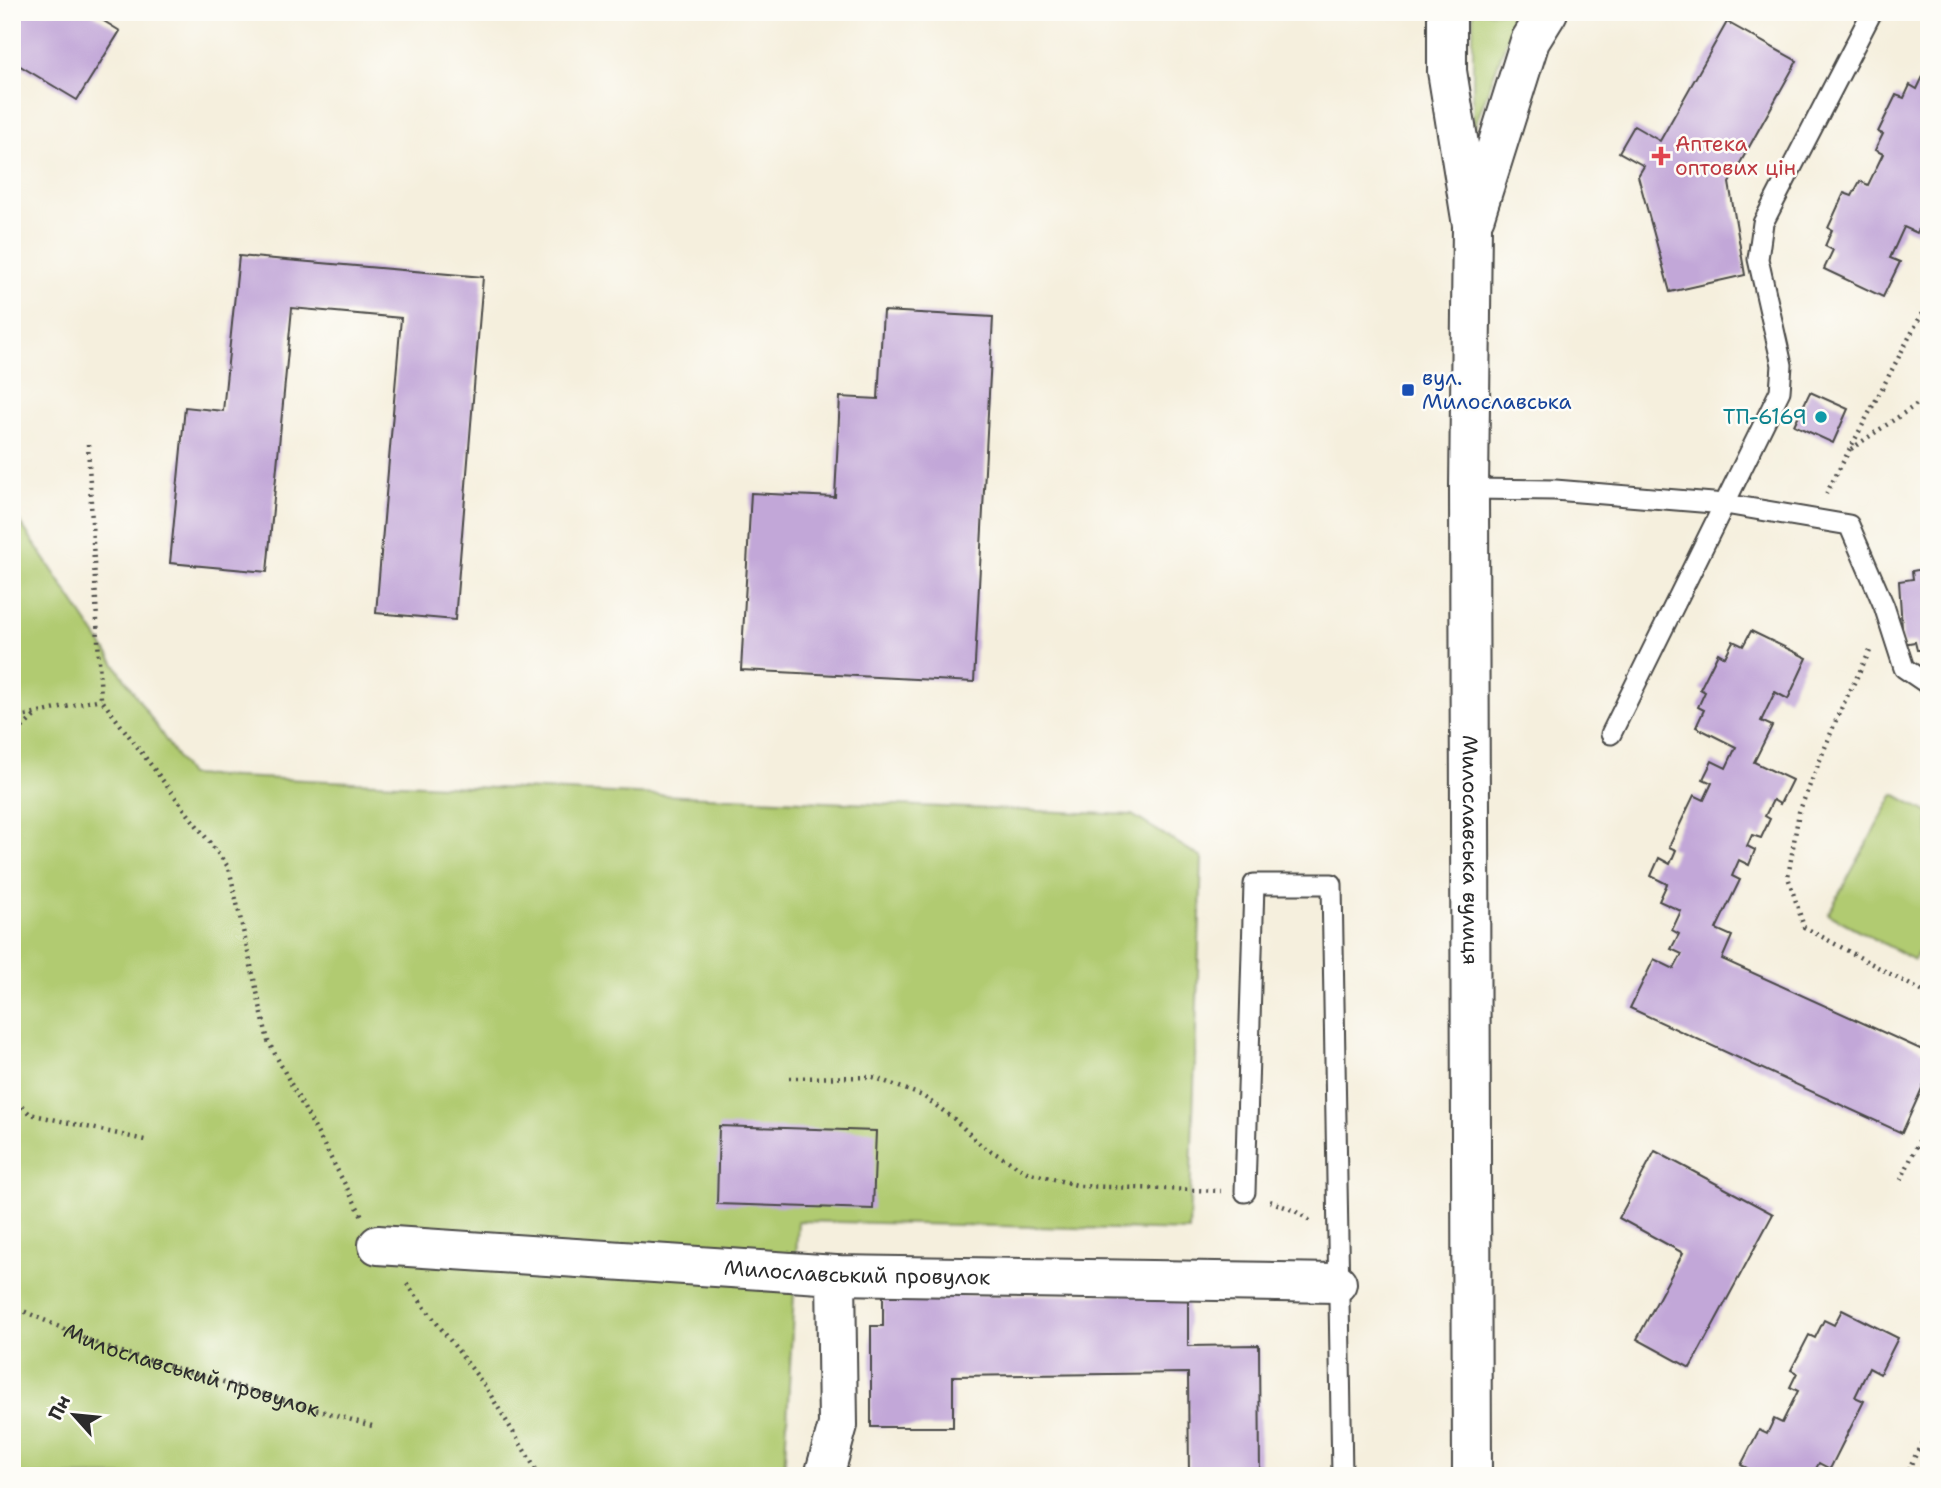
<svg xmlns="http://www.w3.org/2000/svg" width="1941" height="1488" font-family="'Shantell Sans',sans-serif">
  <rect width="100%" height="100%" fill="#fdfcf7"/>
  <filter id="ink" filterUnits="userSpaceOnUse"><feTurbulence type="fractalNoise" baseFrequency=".0143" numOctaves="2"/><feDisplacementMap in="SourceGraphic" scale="14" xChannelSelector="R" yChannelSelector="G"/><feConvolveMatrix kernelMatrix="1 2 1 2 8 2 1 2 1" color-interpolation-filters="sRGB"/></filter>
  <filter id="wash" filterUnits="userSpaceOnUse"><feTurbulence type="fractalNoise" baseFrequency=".00686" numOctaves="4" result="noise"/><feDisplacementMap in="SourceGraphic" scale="28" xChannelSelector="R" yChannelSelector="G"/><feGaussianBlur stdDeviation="1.57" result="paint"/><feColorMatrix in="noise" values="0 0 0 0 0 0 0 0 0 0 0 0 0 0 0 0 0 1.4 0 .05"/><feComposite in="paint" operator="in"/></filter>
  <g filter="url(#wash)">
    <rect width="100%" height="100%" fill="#f5efdd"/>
    <!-- green -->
    <g fill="#b1cb71" stroke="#6e7b4e" stroke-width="2">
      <polygon points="1473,12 1517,12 1473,131"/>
      <polygon points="12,510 189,775 1132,815 1202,858 1189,1231 798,1221 784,1476 12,1476"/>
      <polygon points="1894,794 1929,813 1929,933 1914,960 1828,914"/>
    </g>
    <g id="blocks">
      <!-- building -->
      <g fill="#c2a7d8">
        <polygon points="12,12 89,12 120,31 77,100 12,61"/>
        <polygon points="1727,22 1797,61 1729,183 1745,275 1670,292 1638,176 1644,166 1619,152 1634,126 1660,141"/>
        <polygon points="1929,64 1929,208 1917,233 1904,227 1890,258 1900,262 1883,297 1824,269 1833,250 1825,246 1832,230 1828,228 1844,193 1852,196 1860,181 1868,185 1883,154 1875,150 1883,134 1878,132 1896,95 1904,98 1910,85 1917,89"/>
        <polygon points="239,256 483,277 455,620 376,613 401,318 292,308 267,572 170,563 185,407 223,411"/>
        <polygon points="883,311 993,317 974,682 741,670 751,493 835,497 840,397 878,399"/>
        <polygon points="1810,392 1848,409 1833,443 1794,425"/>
        <polygon points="1929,568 1929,650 1917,650 1915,642 1903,644 1899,581 1913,579 1912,571"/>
        <polygon points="1751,631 1807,658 1788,699 1775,692 1761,721 1772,726 1754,762 1792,780 1780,804 1773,800 1765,816 1770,819 1761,838 1752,835 1747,846 1755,850 1749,865 1739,860 1732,876 1740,880 1716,929 1732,936 1722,959 1929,1053 1929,1073 1902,1133 1630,1008 1654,959 1674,969 1682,954 1671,949 1679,934 1672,930 1681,911 1659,901 1667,884 1651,876 1659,858 1670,864 1676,850 1669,847 1694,795 1704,800 1712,783 1703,779 1712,761 1726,768 1736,747 1696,727 1704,710 1698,707 1705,692 1700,689 1718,653 1725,657 1733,641 1743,646"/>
        <polygon points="719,1126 876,1131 873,1209 717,1204"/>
        <polygon points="1655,1151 1773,1214 1690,1368 1637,1339 1683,1253 1619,1218"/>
        <polygon points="1188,1294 1188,1346 1259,1345 1260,1476 1189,1476 1188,1373 953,1376 953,1427 871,1427 871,1326 883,1326 883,1296"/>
        <polygon points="1842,1310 1898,1338 1880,1374 1869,1368 1855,1397 1864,1401 1830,1469 1819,1463 1812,1476 1743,1476 1747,1468 1741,1465 1759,1430 1767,1434 1774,1419 1782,1423 1798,1391 1790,1387 1797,1373 1791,1370 1809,1335 1815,1338 1824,1320 1834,1325"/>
      </g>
    </g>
  </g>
  <g filter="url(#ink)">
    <use href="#blocks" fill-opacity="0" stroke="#494846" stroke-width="2"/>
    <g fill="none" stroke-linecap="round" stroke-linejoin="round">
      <defs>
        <g id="service">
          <polyline points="1469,489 1555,490 1725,504 1849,525 1884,606 1904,668 1929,685"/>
          <polyline points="1611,734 1780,391 1782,365 1758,259 1763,223 1872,12"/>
          <polyline points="1245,1192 1254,884 1332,884 1342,1476"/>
        </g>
        <g id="minor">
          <path id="s2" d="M378,1245l458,30 501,8"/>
          <polyline points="824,1476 838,1425 836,1275"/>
        </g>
        <g id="secondary">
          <path id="s3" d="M1447,12v59l25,154 -3,264 3,987"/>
          <polyline points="1475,216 1530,41 1548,12"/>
        </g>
      </defs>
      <!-- service casing -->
      <use href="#service" stroke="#494846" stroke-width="23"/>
      <!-- minor casing -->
      <use href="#minor" stroke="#494846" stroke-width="42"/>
      <!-- secondary casing -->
      <use href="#secondary" stroke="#494846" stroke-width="42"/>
      <!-- path -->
      <g stroke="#494846" stroke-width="4.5" stroke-dasharray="2 5" stroke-linecap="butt">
        <polyline points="88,444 101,699 229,868 268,1041 362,1216"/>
        <polyline points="1851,449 1929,396"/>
        <polyline points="1826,494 1929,300"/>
        <polyline points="1870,651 1839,713 1799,812 1788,877 1804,927 1929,995"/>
        <polyline points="12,719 101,699"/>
        <polyline points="12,737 37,714"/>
        <polyline points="789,1078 873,1077 923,1096 953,1118 981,1145 1027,1172 1080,1186 1221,1191"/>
        <polyline points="12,1097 30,1114 149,1141"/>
        <polyline points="1901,1180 1929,1119"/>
        <polyline points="1270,1201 1295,1211 1312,1222"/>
        <polyline points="407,1284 485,1386 540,1476"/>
        <path id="s1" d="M12,1306l93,41 267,79"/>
        <polyline points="1905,1476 1929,1429"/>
      </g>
      <!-- service -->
      <use href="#service" stroke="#fff" stroke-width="19"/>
      <!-- minor -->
      <use href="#minor" stroke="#fff" stroke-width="38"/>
      <!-- secondary -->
      <use href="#secondary" stroke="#fff" stroke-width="38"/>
    </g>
  </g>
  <!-- markers -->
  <path fill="#e0444e" stroke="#fdfcf7" stroke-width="2.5" d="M1657.5 145.5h7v7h7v7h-7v7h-7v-7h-7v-7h7z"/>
  <rect fill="#1a4fb4" stroke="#fdfcf7" stroke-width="2.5" x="1401" y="383" width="14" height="14" rx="3.5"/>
  <circle fill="#0f9aa8" stroke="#fdfcf7" stroke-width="2.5" cx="1821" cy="417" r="7"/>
  <g text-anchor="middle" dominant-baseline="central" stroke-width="5" stroke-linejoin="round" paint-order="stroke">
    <!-- health labels -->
    <g font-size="21" fill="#be3a42" stroke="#fdfcf7" text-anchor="start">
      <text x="1675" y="144">Аптека<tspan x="1675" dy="24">оптових цін</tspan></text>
    </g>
    <!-- transit labels -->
    <g font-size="21" fill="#164399" stroke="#fdfcf7" text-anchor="start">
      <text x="1422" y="378">вул.<tspan x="1422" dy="24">Милославська</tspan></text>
    </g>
    <!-- culture labels -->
    <g font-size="21" fill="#0d838f" stroke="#fdfcf7" text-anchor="end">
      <text x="1807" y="417">ТП-6169</text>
    </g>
    <!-- street labels -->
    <g font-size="21" fill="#2b2b2b" stroke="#fdfcf7">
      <text stroke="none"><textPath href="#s3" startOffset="840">Милославська вулиця</textPath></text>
      <text stroke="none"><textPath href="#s2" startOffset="480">Милославський провулок</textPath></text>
      <text stroke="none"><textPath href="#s1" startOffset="191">Милославський провулок</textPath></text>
    </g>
  </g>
  <!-- margin -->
  <rect width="1941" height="1488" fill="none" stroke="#fdfcf7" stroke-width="42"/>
  <!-- north arrow -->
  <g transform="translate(74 1415) rotate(297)" stroke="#fdfcf7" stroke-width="5" paint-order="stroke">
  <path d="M0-5L12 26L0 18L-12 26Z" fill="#2b2b2b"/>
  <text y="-10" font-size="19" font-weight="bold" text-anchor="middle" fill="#2b2b2b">Пн</text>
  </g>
</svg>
